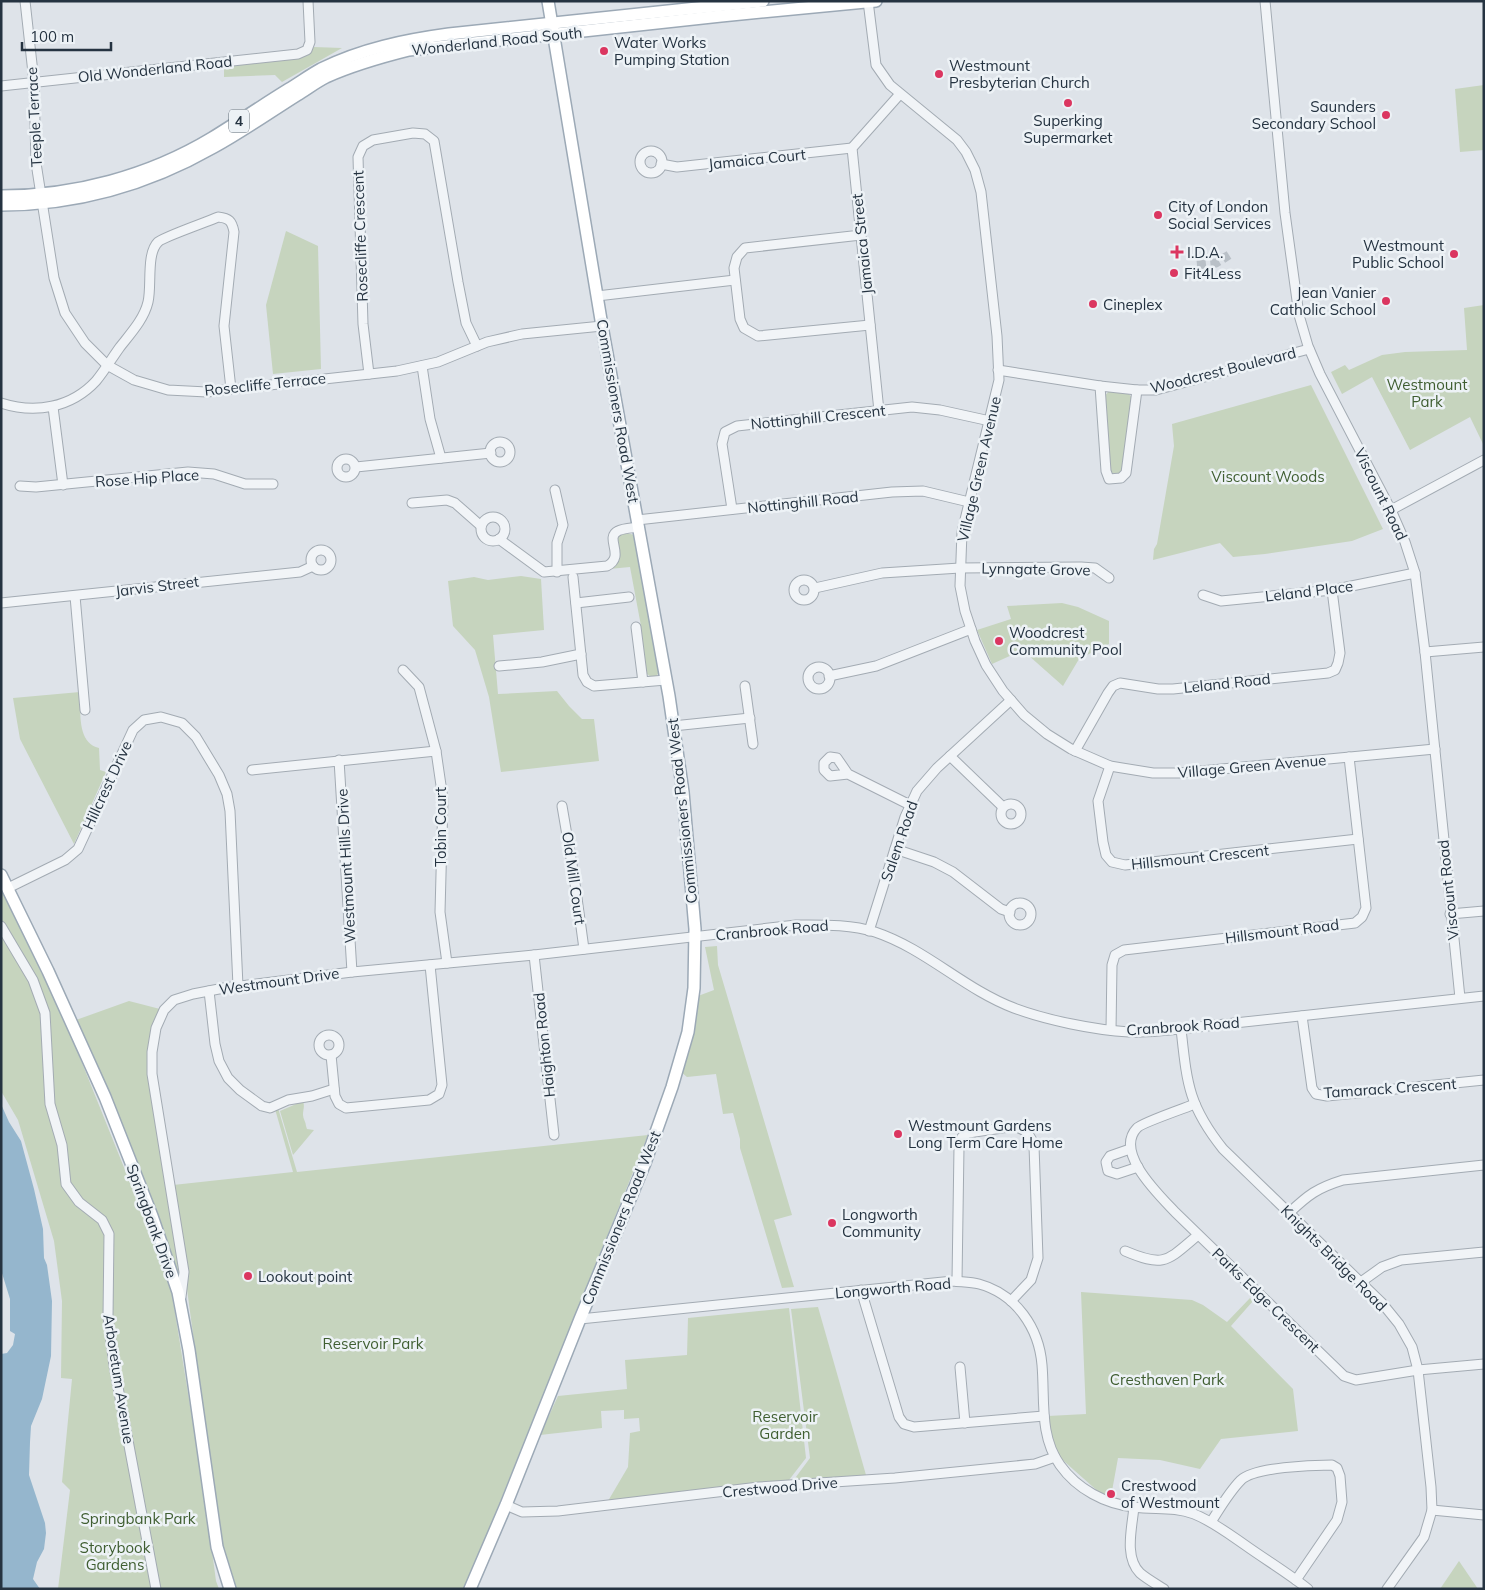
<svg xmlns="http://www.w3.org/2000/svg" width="1485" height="1590" font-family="Mulish,sans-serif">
  <rect width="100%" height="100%" fill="#dee3e9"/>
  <!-- green -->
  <g fill="#c6d4be">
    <polygon points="314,47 342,48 282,82 275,75 224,77 224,66 302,57 308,55"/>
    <polygon points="1484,85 1484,150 1460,152 1455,89"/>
    <polygon points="286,231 318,246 321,369 273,374 266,305"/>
    <polygon points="1484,305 1484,446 1470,417 1410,450 1372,377 1342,394 1331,372 1345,365 1349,370 1382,355 1405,352 1467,350 1464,308"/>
    <polygon points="1311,385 1383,529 1352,541 1265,554 1233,557 1220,543 1153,560 1154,549 1157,544 1174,446 1172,424"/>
    <polygon points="1109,391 1128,393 1133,399 1122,471 1119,474 1114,474 1110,471 1103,398"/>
    <path d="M627,533l7,2 10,49 15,88 -3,5h-5l-5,-4 -5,-47 -11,-59 -21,2c16,-10 10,-17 7,-33l2,-2z"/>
    <polygon points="521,576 541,579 544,630 493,635 498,694 557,691 569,706 582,719 594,719 599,761 501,772 489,697 475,650 453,626 448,581 474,577 488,580"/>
    <polygon points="1062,603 1078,607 1109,621 1109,644 1079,659 1063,686 1028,655 1025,649 992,664 977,630 1011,619 1007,606"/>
    <path d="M80,692c1,17 -4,51 19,56l1,22 6,2 -32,72 -54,-105 -7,-41z"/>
    <polygon points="1,888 68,1028 170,1282 205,1498 216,1581 219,1589 58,1589 70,1490 62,1482 72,1379 61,1378 62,1301 54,1241 18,1120 1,1091"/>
    <polygon points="717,946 718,965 792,1215 774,1220 794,1287 782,1288 740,1148 740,1139 733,1113 723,1114 716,1074 687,1077 681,1072 698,996 714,990 705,947"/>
    <polygon points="129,1001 160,1009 154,1020 150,1040 180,1272 179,1276 76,1020"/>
    <path d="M303,1101c2,6 0,8 0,14 0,4 3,7 3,11l1,3 7,1 -21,25 -13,-44z"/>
    <polygon points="278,1108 297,1172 648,1135 465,1589 235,1589 222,1550 173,1185 293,1172 275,1109"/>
    <polygon points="1081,1292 1192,1300 1203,1305 1227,1322 1250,1298 1253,1301 1231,1326 1293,1389 1298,1431 1221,1439 1200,1469 1160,1460 1118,1458 1110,1502 1057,1455 1048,1428 1048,1416 1086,1414"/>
    <polygon points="818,1307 866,1475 793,1481 810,1458 791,1309"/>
    <polygon points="789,1308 806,1458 789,1480 608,1501 628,1467 630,1433 640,1431 639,1418 624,1419 624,1410 601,1411 602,1428 540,1435 558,1396 627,1389 625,1360 687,1355 688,1318"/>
    <polygon points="1459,1561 1478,1589 1440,1589"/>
  </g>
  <!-- water -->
  <polygon fill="#95b6cd" points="1,1104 9,1122 21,1141 34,1189 43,1229 44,1258 47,1265 52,1301 51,1356 42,1399 31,1426 30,1442 29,1475 45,1523 46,1533 44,1549 37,1562 33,1579 40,1589 1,1589 1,1354 7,1353 13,1345 15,1334 10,1331 10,1299 1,1270"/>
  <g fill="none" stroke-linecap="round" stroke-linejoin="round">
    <!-- minor-tunnel -->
    <polyline stroke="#b9c0c7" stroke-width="9" stroke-dasharray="9 4.5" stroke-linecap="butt" points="1197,265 1216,263 1229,255"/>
    <defs>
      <g id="minor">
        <polyline points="25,1 34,82 36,163 54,278 65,313 85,343 107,365 134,380 168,390 207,392 397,371 438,362 487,342 522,334 602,326"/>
        <polyline points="868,1 876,65 890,85 957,140 966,152 975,170 981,192 997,336 999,380 962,532 960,586 965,611 975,641 986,665 1003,691 1024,715 1047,734 1071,749 1110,766 1153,773 1179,773 1435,749"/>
        <polyline points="1265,1 1285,213 1299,315 1308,346 1320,374 1391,510 1405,542 1415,573 1425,652 1460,998"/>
        <polyline points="1,86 298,54 307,50 310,42 308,1"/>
        <circle cx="651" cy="162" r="11"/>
        <polyline points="661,164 677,167 852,148"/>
        <polyline points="861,235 745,248 737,257 734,268 740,319 744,328 758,336 870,325"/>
        <polyline points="597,296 735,280"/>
        <polyline points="422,366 430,419 441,458"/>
        <polyline points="998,370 1100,386 1106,471 1109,479 1121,478 1126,473 1137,390 1156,390 1309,349"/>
        <polyline points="369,374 363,324 358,157 363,146 373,140 413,133 425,134 434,141 458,282 466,323 477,346"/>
        <polyline points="1100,386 1137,390"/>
        <path d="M1,403c34,11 70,5 95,-22 9,-11 16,-23 24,-34 11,-14 24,-28 28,-45 4,-17 -2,-48 10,-60 5,-5 49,-20 60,-25 11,1 14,4 16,15l-10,94 7,63"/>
        <polyline points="53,407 63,485"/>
        <polyline points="879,411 852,148 900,94"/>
        <circle cx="500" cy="452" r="10"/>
        <circle cx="346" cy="468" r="9"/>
        <polyline points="356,467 491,453"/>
        <polyline points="20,486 36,487 188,472 214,474 245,484 273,484"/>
        <polyline points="555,490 563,525 557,543 557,572"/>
        <polyline points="412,503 447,500 455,503 481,526"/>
        <polyline points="732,509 722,444 725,432 737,426 912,407 940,410 990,421"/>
        <polyline points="1391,510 1484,460"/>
        <circle cx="493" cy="529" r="12"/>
        <polyline points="637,520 892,492 923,491 969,502"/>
        <path d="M499,539l45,33 63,-6c19,-10 -3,-28 11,-35 5,-3 14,-3 21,-4"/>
        <circle cx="321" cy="560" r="10"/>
        <polyline points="573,577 583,675 587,682 594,686 666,680"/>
        <circle cx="804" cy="590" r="10"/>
        <polyline points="815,588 882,573 960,568 1081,567 1095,568 1109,578"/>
        <polyline points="1203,595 1221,601 1332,590 1415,573"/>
        <polyline points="75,596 85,710"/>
        <polyline points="1,603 300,572 313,566"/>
        <polyline points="576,603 629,597"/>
        <polyline points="636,627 643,682"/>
        <polyline points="1425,652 1484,647"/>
        <polyline points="499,666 542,662 581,654"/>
        <circle cx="819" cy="678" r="11"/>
        <polyline points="403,670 419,687 436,751 443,799 440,912 447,963"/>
        <polyline points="829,676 876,666 971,629"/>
        <polyline points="745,686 753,744"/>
        <polyline points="673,726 750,718"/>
        <polyline points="1075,751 1108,693 1113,686 1120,683 1158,689 1173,689 1328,673 1335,670 1338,663 1340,653 1332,590"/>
        <polyline points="950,756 1003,807"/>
        <polyline points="339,760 352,972"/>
        <polyline points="1110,766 1098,801 1103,842 1106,855 1112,862 1125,865 1358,839"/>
        <polyline points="252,770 436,751"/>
        <polyline points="848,774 837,758 830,757 824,763 824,770 830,776 848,774 910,805"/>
        <circle cx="1011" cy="814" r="10"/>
        <polyline points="562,806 574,876 584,949"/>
        <polyline points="895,849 934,862 953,872 1001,909 1010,912"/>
        <polyline points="8,888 65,860 78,849 133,730 144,720 161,717 182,723 196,737 219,775 227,794 230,811 238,986"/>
        <circle cx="1020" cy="914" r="11"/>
        <polyline points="1450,914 1484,911"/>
        <polyline points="1,926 33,980 45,1013 50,1104 62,1145 66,1184 79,1202 102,1220 109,1234 108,1317 114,1366 156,1589"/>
        <polyline points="869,931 905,817 917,791 937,768 1011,700"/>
        <polyline points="534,955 554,1135"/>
        <polyline points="209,991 215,1044 219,1061 228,1078 240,1090 262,1106 270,1108 288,1100 312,1096 334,1089"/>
        <polyline points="1302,1016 1312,1088 1316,1094 1327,1096 1484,1080"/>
        <path d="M1181,1029c6,54 7,76 42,120l159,154 17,21 13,23 6,23 13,117 1,23 -8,27 -37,52"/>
        <polyline points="1111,1030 1112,965 1115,955 1124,950 1355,923 1362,917 1366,908 1349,757"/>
        <circle cx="329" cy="1045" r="10"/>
        <polyline points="331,1055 335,1096 339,1104 346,1108 429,1100 439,1094 442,1085 430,965"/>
        <path d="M1195,1104c-10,4 -54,19 -58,24 -23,24 21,66 38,84l169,164 12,4 62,-10 66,-6"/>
        <polyline points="1130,1149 1110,1156 1106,1162 1108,1171 1117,1174 1138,1167"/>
        <path d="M1289,1213c19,-18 28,-25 54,-33l141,-15"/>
        <path d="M1125,1251c40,17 42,10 73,-16"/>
        <path d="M957,1281l2,-134 3,-10 6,-4c12,-1 38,-7 48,-6 10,2 16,11 18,19l4,112 -7,22 -20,21"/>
        <polyline points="1361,1282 1382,1267 1401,1260 1484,1252"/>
        <polyline points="861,1290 899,1417 904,1424 914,1427 1044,1416"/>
        <path d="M181,1297l3,-25 -32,-198v-22l4,-24 8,-18 10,-10 19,-6 31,-6 128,-16 182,-17 262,-30c26,0 54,-1 79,7 51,17 89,57 139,76 32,12 80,22 115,24 13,1 28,-1 41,-2l314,-34"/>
        <path d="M580,1319l373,-38c8,1 18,1 26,3 37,10 60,44 63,81 3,34 -3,71 18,100 17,24 45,39 74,42 20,3 40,-1 60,7 18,7 35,20 51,31 21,15 43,28 63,44"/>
        <polyline points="960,1367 965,1423"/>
        <polyline points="506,1505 522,1512 558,1511 759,1487 895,1478 1035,1464 1055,1457"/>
        <path d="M1134,1507c-2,21 -10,50 6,66 7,6 16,11 24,16"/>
        <polyline points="1432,1510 1484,1515"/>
        <path d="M1211,1522c9,-14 18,-30 30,-42 14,-13 71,-15 91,-15l5,3 3,8 2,26 -5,18 -41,60"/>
      </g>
      <g id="major">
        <path d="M1,196c73,0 148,-20 211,-58 26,-16 51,-33 77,-49 10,-6 21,-14 32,-20 40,-20 84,-29 128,-35l314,-33"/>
        <path d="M1,205c76,0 148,-21 213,-58 29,-16 56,-35 83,-52 10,-6 19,-13 29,-18 27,-12 55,-20 83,-27l312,-34 155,-15"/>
        <polyline points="1,875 48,971 105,1097 152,1216 178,1292 189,1350 217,1547 230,1589"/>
        <polyline points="470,1589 506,1505 580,1319 645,1163 672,1087 688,1032 694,988 695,929 683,792 669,696 602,326 548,1"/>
      </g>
    </defs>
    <!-- minor casing -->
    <use href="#minor" stroke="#a3abb3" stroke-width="11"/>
    <!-- major casing -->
    <use href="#major" stroke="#9ca9b6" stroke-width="14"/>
    <!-- minor -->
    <use href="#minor" stroke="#f1f4f7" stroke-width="9"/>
    <!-- major -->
    <use href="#major" stroke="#fff" stroke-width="11"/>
  </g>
  <!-- markers -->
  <g fill="#db3660" stroke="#edf2f6" stroke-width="2">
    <circle cx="604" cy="51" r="5"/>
    <circle cx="939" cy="74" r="5"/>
    <circle cx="1068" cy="103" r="5"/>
    <circle cx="1386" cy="115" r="5"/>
    <circle cx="1158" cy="215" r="5"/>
    <path d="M1174.5 244.5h5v5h5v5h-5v5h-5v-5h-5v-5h5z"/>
    <circle cx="1454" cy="254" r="5"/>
    <circle cx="1174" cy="273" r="5"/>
    <circle cx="1386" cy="301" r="5"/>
    <circle cx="1093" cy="304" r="5"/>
    <circle cx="999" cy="641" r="5"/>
    <circle cx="898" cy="1134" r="5"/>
    <circle cx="832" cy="1223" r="5"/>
    <circle cx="248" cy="1276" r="5"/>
    <circle cx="1111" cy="1494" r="5"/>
  </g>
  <g text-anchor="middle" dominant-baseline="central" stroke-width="5" stroke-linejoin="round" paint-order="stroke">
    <!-- shield labels -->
    <rect fill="#edf2f6" stroke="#616c77" stroke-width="1" x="229" y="109.5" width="20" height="23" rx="4"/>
    <g font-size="14" font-weight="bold" fill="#253341">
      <text x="239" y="121">4</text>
    </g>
    <!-- street labels -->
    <g font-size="15" fill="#253341" stroke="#edf2f6">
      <text transform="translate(497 41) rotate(-6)">Wonderland Road South</text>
      <text transform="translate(155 69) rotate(-6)">Old Wonderland Road</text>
      <text transform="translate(34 117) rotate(-93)">Teeple Terrace</text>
      <text transform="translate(757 159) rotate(-6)">Jamaica Court</text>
      <text transform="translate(360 236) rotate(-92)">Rosecliffe Crescent</text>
      <text transform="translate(862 244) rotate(-96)">Jamaica Street</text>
      <text transform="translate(1223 370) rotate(-14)">Woodcrest Boulevard</text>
      <text transform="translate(265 384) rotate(-6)">Rosecliffe Terrace</text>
      <text transform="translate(618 411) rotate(80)">Commissioners Road West</text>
      <text transform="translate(818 417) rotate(-6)">Nottinghill Crescent</text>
      <text transform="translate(979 469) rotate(-77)">Village Green Avenue</text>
      <text transform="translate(147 478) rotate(-4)">Rose Hip Place</text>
      <text transform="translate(1381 494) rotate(64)">Viscount Road</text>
      <text transform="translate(803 502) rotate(-6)">Nottinghill Road</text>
      <text transform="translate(1036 569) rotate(1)">Lynngate Grove</text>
      <text transform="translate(157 586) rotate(-7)">Jarvis Street</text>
      <text transform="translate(1309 591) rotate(-7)">Leland Place</text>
      <text transform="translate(1227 683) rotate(-6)">Leland Road</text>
      <text transform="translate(1252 766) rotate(-5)">Village Green Avenue</text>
      <text transform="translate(107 785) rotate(-65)">Hillcrest Drive</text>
      <text transform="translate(682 811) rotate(-96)">Commissioners Road West</text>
      <text transform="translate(440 827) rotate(-90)">Tobin Court</text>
      <text transform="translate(899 841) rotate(-71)">Salem Road</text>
      <text transform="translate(1200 857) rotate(-6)">Hillsmount Crescent</text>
      <text transform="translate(346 866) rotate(-93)">Westmount Hills Drive</text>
      <text transform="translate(574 878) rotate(82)">Old Mill Court</text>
      <text transform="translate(1448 890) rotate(-96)">Viscount Road</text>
      <text transform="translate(772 930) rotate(-5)">Cranbrook Road</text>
      <text transform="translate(1282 931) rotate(-7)">Hillsmount Road</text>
      <text transform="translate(279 981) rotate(-8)">Westmount Drive</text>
      <text transform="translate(1183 1026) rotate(-4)">Cranbrook Road</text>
      <text transform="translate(544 1045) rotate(-96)">Haighton Road</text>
      <text transform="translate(1390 1088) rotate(-4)">Tamarack Crescent</text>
      <text transform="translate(621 1218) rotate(-68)">Commissioners Road West</text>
      <text transform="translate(152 1221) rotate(70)">Springbank Drive</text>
      <text transform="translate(1334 1258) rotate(45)">Knights Bridge Road</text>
      <text transform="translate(893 1288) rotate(-5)">Longworth Road</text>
      <text transform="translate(1266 1300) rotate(44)">Parks Edge Crescent</text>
      <text transform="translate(119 1379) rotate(81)">Arboretum Avenue</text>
      <text transform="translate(780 1487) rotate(-5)">Crestwood Drive</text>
    </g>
    <!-- poi labels -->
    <g font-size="15" fill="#253341" stroke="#edf2f6" text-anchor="start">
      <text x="614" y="42">Water Works<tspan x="614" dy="17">Pumping Station</tspan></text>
      <text x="949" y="65">Westmount<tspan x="949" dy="17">Presbyterian Church</tspan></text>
      <text x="1376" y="106" text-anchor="end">Saunders<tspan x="1376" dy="17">Secondary School</tspan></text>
      <text x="1068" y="120" text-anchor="middle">Superking<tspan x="1068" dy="17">Supermarket</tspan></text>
      <text x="1168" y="206">City of London<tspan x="1168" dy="17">Social Services</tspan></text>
      <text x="1444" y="245" text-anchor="end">Westmount<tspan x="1444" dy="17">Public School</tspan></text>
      <text x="1187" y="252">I.D.A.</text>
      <text x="1184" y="273">Fit4Less</text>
      <text x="1376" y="292" text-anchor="end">Jean Vanier<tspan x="1376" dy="17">Catholic School</tspan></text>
      <text x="1103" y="304">Cineplex</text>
      <text x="1009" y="632">Woodcrest<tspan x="1009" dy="17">Community Pool</tspan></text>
      <text x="908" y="1125">Westmount Gardens<tspan x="908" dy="17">Long Term Care Home</tspan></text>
      <text x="842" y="1214">Longworth<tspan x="842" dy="17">Community</tspan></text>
      <text x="258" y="1276">Lookout point</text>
      <text x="1121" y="1485">Crestwood<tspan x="1121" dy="17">of Westmount</tspan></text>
    </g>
    <!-- park labels -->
    <g font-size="15" fill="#3f5e31" stroke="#edf2f6">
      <text x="1427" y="384">Westmount<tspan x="1427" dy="17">Park</tspan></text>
      <text x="1268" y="476">Viscount Woods</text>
      <text x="373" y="1343">Reservoir Park</text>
      <text x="1167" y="1379">Cresthaven Park</text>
      <text x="785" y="1416">Reservoir<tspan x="785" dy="17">Garden</tspan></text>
      <text x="138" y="1518">Springbank Park</text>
      <text x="115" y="1547">Storybook<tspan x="115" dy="17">Gardens</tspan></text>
    </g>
  </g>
  <!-- border -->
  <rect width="1485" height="1590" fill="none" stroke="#253341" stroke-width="5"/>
  <!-- scale -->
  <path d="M22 42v8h89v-8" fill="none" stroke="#253341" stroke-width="2.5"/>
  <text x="30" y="42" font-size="15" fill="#253341" stroke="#edf2f6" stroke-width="4" paint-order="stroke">100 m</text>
</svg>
